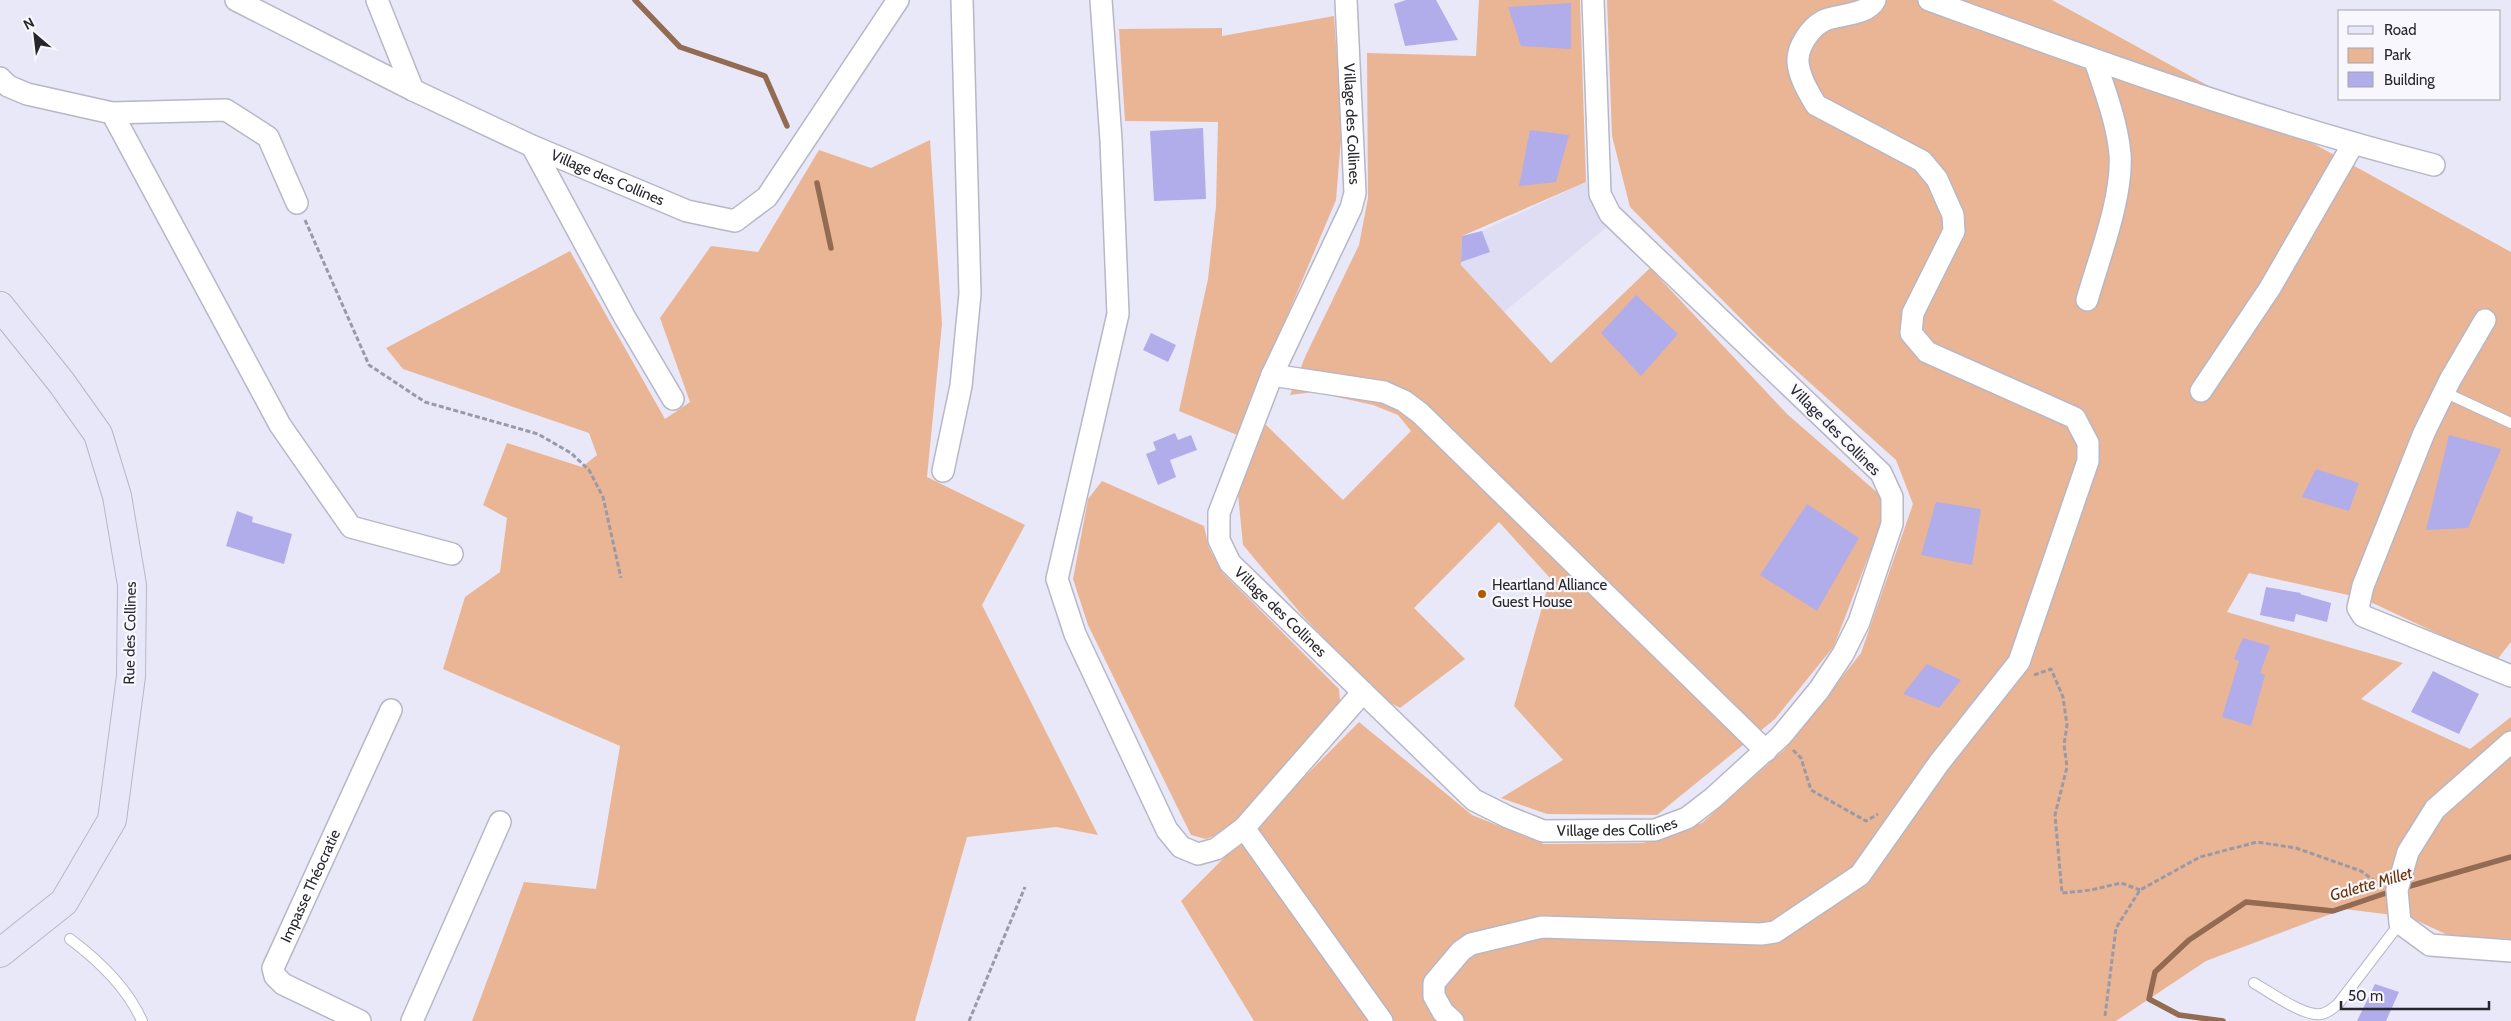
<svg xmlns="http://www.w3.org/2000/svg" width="2511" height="1021" font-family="Cabin,sans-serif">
  <rect width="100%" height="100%" fill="#e9e8f8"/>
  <!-- built -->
  <polygon fill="#deddf4" points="1586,182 1607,227 1504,312 1461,265 1461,236 1482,231"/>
  <!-- green -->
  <g fill="#eab595">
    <polygon points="1479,0 1580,0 1586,182 1462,236 1461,265 1551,363 1650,268 1787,414 1879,494 1884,516 1834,646 1775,719 1657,815 1547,814 1501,798 1563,760 1514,706 1550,579 1571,601 1499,522 1414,608 1465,659 1400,708 1383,699 1302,615 1243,545 1238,494 1261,420 1343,500 1411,431 1398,415 1373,405 1314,392 1290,395 1305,357 1359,245 1368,198 1367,53 1476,56"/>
    <polygon points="1607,0 2052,0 2511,252 2511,642 2496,661 2362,598 2249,573 2227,612 2403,663 2361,699 2470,749 2511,717 2511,939 2452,937 2409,917 2344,909 2206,961 2116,1021 1254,1021 1181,901 1359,722 1472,815 1544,844 1643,843 1702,823 1784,750 1861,653 1913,504 1896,460 1760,338 1630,207 1612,136"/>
    <polygon points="1334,16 1342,126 1336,200 1237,435 1179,411 1208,279 1216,206 1218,122 1125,121 1119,29 1222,28 1222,36"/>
    <polygon points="930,140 942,324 927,477 1025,525 982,605 1098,835 1056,827 967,837 915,1021 472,1021 524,882 596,889 620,746 443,669 465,597 500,572 507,518 483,505 507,443 582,467 597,455 589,433 403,369 386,348 570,251 665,419 690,402 660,318 711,246 758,252 819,150 871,168"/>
    <polygon points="1102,481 1204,526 1209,548 1222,572 1339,689 1340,701 1334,717 1225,832 1206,839 1191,835 1088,625 1073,579 1088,499"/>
  </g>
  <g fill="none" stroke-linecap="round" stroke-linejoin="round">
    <!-- stream -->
    <g stroke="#936a52" stroke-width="5.5">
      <polyline points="635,0 680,47 765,76 787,126"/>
      <polyline points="817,183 831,248"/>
      <polyline points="2403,888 2511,857"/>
      <polyline points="2223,1021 2179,1015 2149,999 2155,972 2189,940 2246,902 2333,911 2392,891"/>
    </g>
  </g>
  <!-- building -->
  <g fill="#b1acea">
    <polygon points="1406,0 1436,0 1458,40 1405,46 1394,4"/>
    <polygon points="1571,3 1571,49 1521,46 1508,7"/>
    <polygon points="1203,128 1206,199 1154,201 1150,131"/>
    <polygon points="1530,130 1569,135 1556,182 1519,186"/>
    <polygon points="1482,231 1490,252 1461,262 1462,236"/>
    <polygon points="1636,295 1678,334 1641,376 1601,333"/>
    <polygon points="1151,333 1176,345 1168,362 1143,350"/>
    <polygon points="1175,433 1178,440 1191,435 1197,450 1170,460 1176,477 1158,485 1146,454 1156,450 1153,442"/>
    <polygon points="2449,435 2501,449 2468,528 2426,530"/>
    <polygon points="2316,469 2359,483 2349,511 2302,497"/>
    <polygon points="1936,502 1981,509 1972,565 1921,555"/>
    <polygon points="1807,504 1859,538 1817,611 1760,575"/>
    <polygon points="237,511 253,517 252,522 292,534 284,564 226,546"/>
    <polygon points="2266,587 2301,593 2300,594 2331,603 2327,622 2296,614 2294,622 2260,615"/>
    <polygon points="2243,638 2270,646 2260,673 2265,675 2251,726 2222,717 2239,661 2234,659"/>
    <polygon points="1927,664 1961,680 1939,708 1903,694"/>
    <polygon points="2433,671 2479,694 2459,734 2411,712"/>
    <polygon points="2375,984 2399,992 2386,1021 2357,1021"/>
  </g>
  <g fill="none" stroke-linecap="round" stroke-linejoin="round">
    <defs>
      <g id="lane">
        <polyline points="2444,392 2511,423"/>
        <path d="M70,939c28,21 58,50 72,82"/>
        <path d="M2254,983c16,9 50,34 67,31 7,-1 12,-6 17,-10l62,-81"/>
      </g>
      <g id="street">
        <path id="s1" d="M236,0l177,90 119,56 155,65 48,10 32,-24 131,-197"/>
        <polyline points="377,0 413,90"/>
        <polyline points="1101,0 1111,140 1118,314 1057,579 1075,634 1167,830 1181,847 1198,854 1216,849 1244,828 1363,692"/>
        <path id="s2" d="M1346,0l9,193 -4,15 -79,167 -53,138v27l11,23 244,237 34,17 35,14 112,-1 32,-12 26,-20 68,-62 38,-46 24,-36 16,-32 33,-98v-27l-11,-24 -271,-259 -10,-20 -7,-194"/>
        <path d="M1929,0c167,61 334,121 505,165"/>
        <polyline points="0,78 8,86 27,94 112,113 226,110 268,137 297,203"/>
        <polyline points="112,113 280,425 351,527 452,554"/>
        <polyline points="532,146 624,316 673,399"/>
        <path d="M2087,300c12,-42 36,-103 33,-146 -3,-32 -15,-63 -25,-93"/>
        <polyline points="2485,320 2450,380 2424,433 2363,586 2358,608 2363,616 2511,676"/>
        <polyline points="1272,375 1384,392 1404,401 1420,413 1766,751"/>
        <polyline points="2201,391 2270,288 2353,144"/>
        <polyline points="943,471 961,386 970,294 962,0"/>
        <polyline points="2511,742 2435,809 2408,852 2397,890 2400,923 2430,945 2511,951"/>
        <polyline points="1244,828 1382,1021"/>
        <path id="s3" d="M360,1021l-77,-37 -8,-8 -2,-8 118,-258"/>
        <polyline points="412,1021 500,822"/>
        <path d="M1453,1021l-10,-9 -9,-16v-13l27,-32 10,-7 71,-17 219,7 14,-2 85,-57 79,-112 80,-101 69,-201v-18l-13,-25 -148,-66 -16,-19 2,-20 41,-82 -1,-16 -16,-36 -15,-18 -106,-56c-7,-12 -17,-28 -18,-43 -1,-15 12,-34 25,-41 14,-7 44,-5 52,-21"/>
      </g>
      <polyline id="secondary" points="0,306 61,382 98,434 117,496 132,585 131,676 112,820 64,902 0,953"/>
    </defs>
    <!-- lane casing -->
    <use href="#lane" stroke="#b7b7c6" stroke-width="12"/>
    <!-- street casing -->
    <use href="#street" stroke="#b7b7c6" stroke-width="24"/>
    <!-- secondary casing -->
    <use href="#secondary" stroke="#b7b7c6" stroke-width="30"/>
    <!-- path -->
    <g stroke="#9a9aa6" stroke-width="3" stroke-dasharray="5 2.5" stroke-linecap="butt">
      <polyline points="305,220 369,365 425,402 538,434 571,453 589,470 603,497 621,578"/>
      <polyline points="2034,675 2051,669 2063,697 2067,725 2064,745 2067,767 2055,815 2062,893 2091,890 2121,883 2140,890"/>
      <polyline points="1793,750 1801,758 1811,790 1866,821 1878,814"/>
      <polyline points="2105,1016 2116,928 2140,890 2200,857 2257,842 2296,848 2361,871 2379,884"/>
      <polyline points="969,1021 1025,887"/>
    </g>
    <!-- lane -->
    <use href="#lane" stroke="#fff" stroke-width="10"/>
    <!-- street -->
    <use href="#street" stroke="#fff" stroke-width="21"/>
    <!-- secondary -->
    <use href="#secondary" stroke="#e8e7fa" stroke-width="28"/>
  </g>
  <!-- markers -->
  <circle fill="#b55800" stroke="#f7f7fd" stroke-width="2" cx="1482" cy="594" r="5"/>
  <g text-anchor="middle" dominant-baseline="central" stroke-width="4.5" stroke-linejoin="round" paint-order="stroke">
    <!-- street labels -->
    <g font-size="15" fill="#26262c" stroke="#f7f7fd">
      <text stroke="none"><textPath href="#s2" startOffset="124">Village des Collines</textPath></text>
      <text stroke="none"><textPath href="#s1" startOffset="412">Village des Collines</textPath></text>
      <text transform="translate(1835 430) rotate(45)">Village des Collines</text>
      <text stroke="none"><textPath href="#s2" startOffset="664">Village des Collines</textPath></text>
      <text transform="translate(130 633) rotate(-89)">Rue des Collines</text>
      <text stroke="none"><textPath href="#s2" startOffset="1084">Village des Collines</textPath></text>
      <text stroke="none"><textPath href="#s3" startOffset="195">Impasse Théocratie</textPath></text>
    </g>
    <!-- poi labels -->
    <g font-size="15" fill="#26262c" stroke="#f7f7fd" text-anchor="start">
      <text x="1492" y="585">Heartland Alliance<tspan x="1492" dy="17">Guest House</tspan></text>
    </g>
    <!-- water labels -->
    <g font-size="16" font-style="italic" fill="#6c3508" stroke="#f7f7fd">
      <text transform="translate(2371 884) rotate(-16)">Galette Millet</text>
    </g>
  </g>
  <!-- legend -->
  <rect x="2338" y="10" width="162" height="90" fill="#f7f7fd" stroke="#a3a3a9"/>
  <rect x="2348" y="26" width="25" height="8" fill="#e8e7fa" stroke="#a3a3a9"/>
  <text x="2384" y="35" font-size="15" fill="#26262c">Road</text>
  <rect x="2348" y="48" width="25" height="15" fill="#eab595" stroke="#a3a3a9"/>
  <text x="2384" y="60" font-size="15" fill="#26262c">Park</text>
  <rect x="2348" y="72" width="25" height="15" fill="#b1acea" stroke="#a3a3a9"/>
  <text x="2384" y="85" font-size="15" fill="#26262c">Building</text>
  <!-- north arrow -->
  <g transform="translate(35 35) rotate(332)" stroke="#f7f7fd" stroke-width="4" paint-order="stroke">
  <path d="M0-4L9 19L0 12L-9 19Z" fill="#26262c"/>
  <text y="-8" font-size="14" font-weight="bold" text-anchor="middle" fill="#26262c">N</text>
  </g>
  <!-- scale -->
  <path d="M2341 1001v8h148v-8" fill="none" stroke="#26262c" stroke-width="2.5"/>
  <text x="2348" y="1001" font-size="15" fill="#26262c" stroke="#f7f7fd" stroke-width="4" paint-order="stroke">50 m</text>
</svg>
